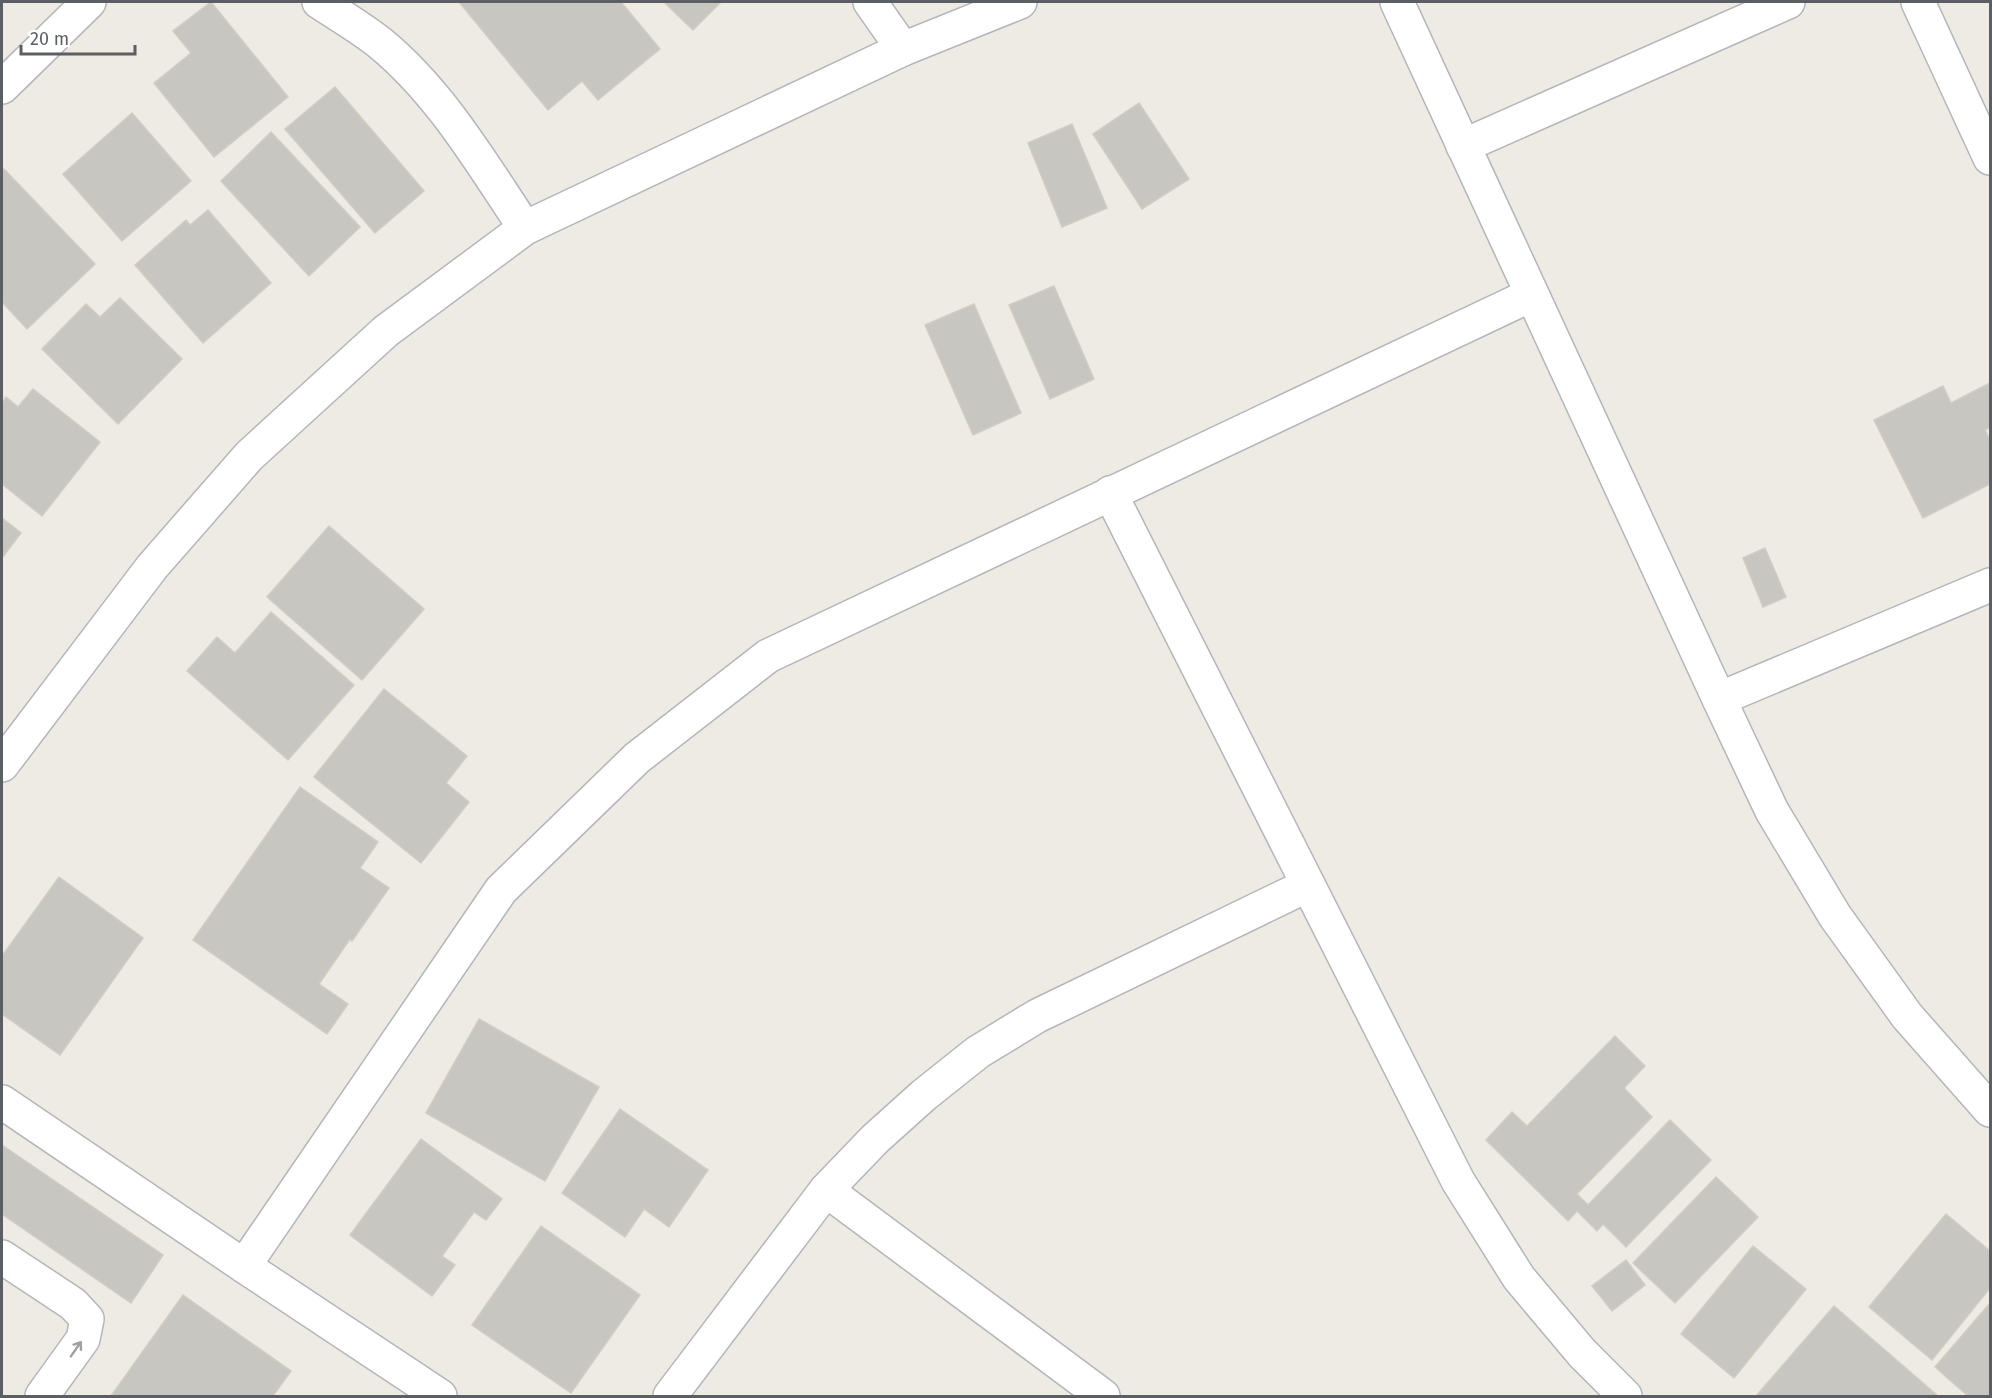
<svg xmlns="http://www.w3.org/2000/svg" width="1992" height="1398" font-family="'Fira Sans',sans-serif">
  <rect width="100%" height="100%" fill="#edebe3"/>
  <!-- building -->
  <g fill="#c8c6c0" stroke="#d2ccc1" stroke-width="1.5">
    <polygon points="211,2 288,97 214,157 154,83 191,53 173,31"/>
    <polygon points="459,2 621,2 660,49 598,100 582,81 548,110"/>
    <polygon points="664,2 721,2 693,30"/>
    <polygon points="335,87 424,191 375,233 285,129"/>
    <polygon points="1139,103 1189,179 1142,209 1093,134"/>
    <polygon points="132,113 191,181 122,241 63,174"/>
    <polygon points="1072,124 1107,208 1062,227 1028,143"/>
    <polygon points="271,132 360,227 309,276 221,181"/>
    <polygon points="4,169 95,264 27,329 2,302 2,171"/>
    <polygon points="208,210 271,283 203,343 135,265 186,220 190,225"/>
    <polygon points="1054,286 1094,379 1050,399 1009,305"/>
    <polygon points="120,298 182,359 118,424 42,349 86,304 100,317"/>
    <polygon points="974,304 1021,413 973,435 925,325"/>
    <polygon points="1990,383 1990,427 1985,430 1990,440 1990,484 1923,518 1874,420 1943,386 1951,403"/>
    <polygon points="33,389 100,442 42,516 2,484 2,403 6,397 18,407"/>
    <polygon points="2,518 21,533 2,558"/>
    <polygon points="329,526 424,609 362,680 267,597"/>
    <polygon points="1765,548 1786,597 1763,607 1743,558"/>
    <polygon points="271,612 354,685 288,760 187,671 217,637 235,653"/>
    <polygon points="384,689 467,756 446,783 469,802 421,863 314,777"/>
    <polygon points="300,787 378,842 360,868 389,888 352,941 350,939 319,984 348,1004 327,1034 193,940"/>
    <polygon points="59,877 143,938 60,1055 2,1014 2,956"/>
    <polygon points="479,1019 599,1087 545,1181 426,1113"/>
    <polygon points="1615,1036 1645,1066 1624,1088 1652,1117 1577,1194 1588,1205 1670,1120 1711,1160 1626,1247 1603,1224 1597,1231 1577,1211 1568,1221 1486,1140 1512,1112 1527,1126"/>
    <polygon points="620,1109 708,1170 669,1227 644,1209 625,1237 562,1193"/>
    <polygon points="421,1139 502,1199 486,1220 474,1212 442,1256 455,1265 432,1296 350,1235"/>
    <polygon points="2,1145 163,1255 131,1303 2,1214"/>
    <polygon points="1716,1177 1758,1217 1675,1303 1633,1263"/>
    <polygon points="1946,1214 1990,1251 1990,1288 1932,1360 1869,1307"/>
    <polygon points="541,1226 640,1295 571,1393 472,1325"/>
    <polygon points="1753,1246 1806,1289 1734,1378 1681,1334"/>
    <polygon points="1626,1260 1645,1285 1612,1311 1592,1286"/>
    <polygon points="183,1295 291,1371 273,1396 111,1396"/>
    <polygon points="1990,1303 1990,1396 1968,1396 1935,1367"/>
    <polygon points="1834,1306 1938,1396 1756,1396"/>
  </g>
  <g fill="none" stroke-linecap="round" stroke-linejoin="round">
    <defs>
      <g id="minor">
        <path d="M319,2c20,13 42,26 61,41 61,50 102,121 145,185"/>
        <polyline points="870,2 903,49"/>
        <polyline points="1397,2 1719,699 1772,811 1835,916 1907,1016 1990,1110"/>
        <polyline points="1918,2 1990,158"/>
        <polyline points="2,87 89,2"/>
        <polyline points="1463,146 1788,2"/>
        <polyline points="1110,493 1458,1181 1519,1278 1582,1353 1625,1396"/>
        <polyline points="1719,699 1990,585"/>
        <polyline points="2,765 152,567 249,456 386,331 525,228 903,49 1020,2"/>
        <polyline points="2,1102 244,1266 440,1396"/>
        <polyline points="826,1190 1103,1396"/>
        <polyline points="2,1257 73,1304 87,1319 83,1339 42,1396"/>
        <polyline points="244,1266 501,890 637,758 768,656 1531,295"/>
        <polyline points="670,1396 826,1190 875,1139 924,1095 978,1052 1037,1016 1308,885"/>
      </g>
    </defs>
    <!-- minor casing -->
    <use href="#minor" stroke="#b3b6ba" stroke-width="36"/>
    <!-- minor -->
    <use href="#minor" stroke="#fff" stroke-width="33"/>
  </g>
  <!-- one-way arrows -->
  <defs><path id="oneway-shaft" d="M-6 0H5M1.5-3L5.5 0L1.5 3" fill="none" stroke-width="1.6" stroke-linecap="round" stroke-linejoin="round" transform="scale(1.5)"/></defs>
  <use stroke="#9d9fa1" href="#oneway-shaft" transform="translate(76 1349) rotate(-55)"/>
  <!-- border -->
  <rect width="1992" height="1398" fill="none" stroke="#5b5f63" stroke-width="6"/>
  <!-- scale -->
  <path d="M21 45v9h114v-9" fill="none" stroke="#5b5f63" stroke-width="3"/>
  <text x="30" y="45" font-size="18" fill="#5b5f63" stroke="#ffffff" stroke-width="4.5" paint-order="stroke">20 m</text>
</svg>
